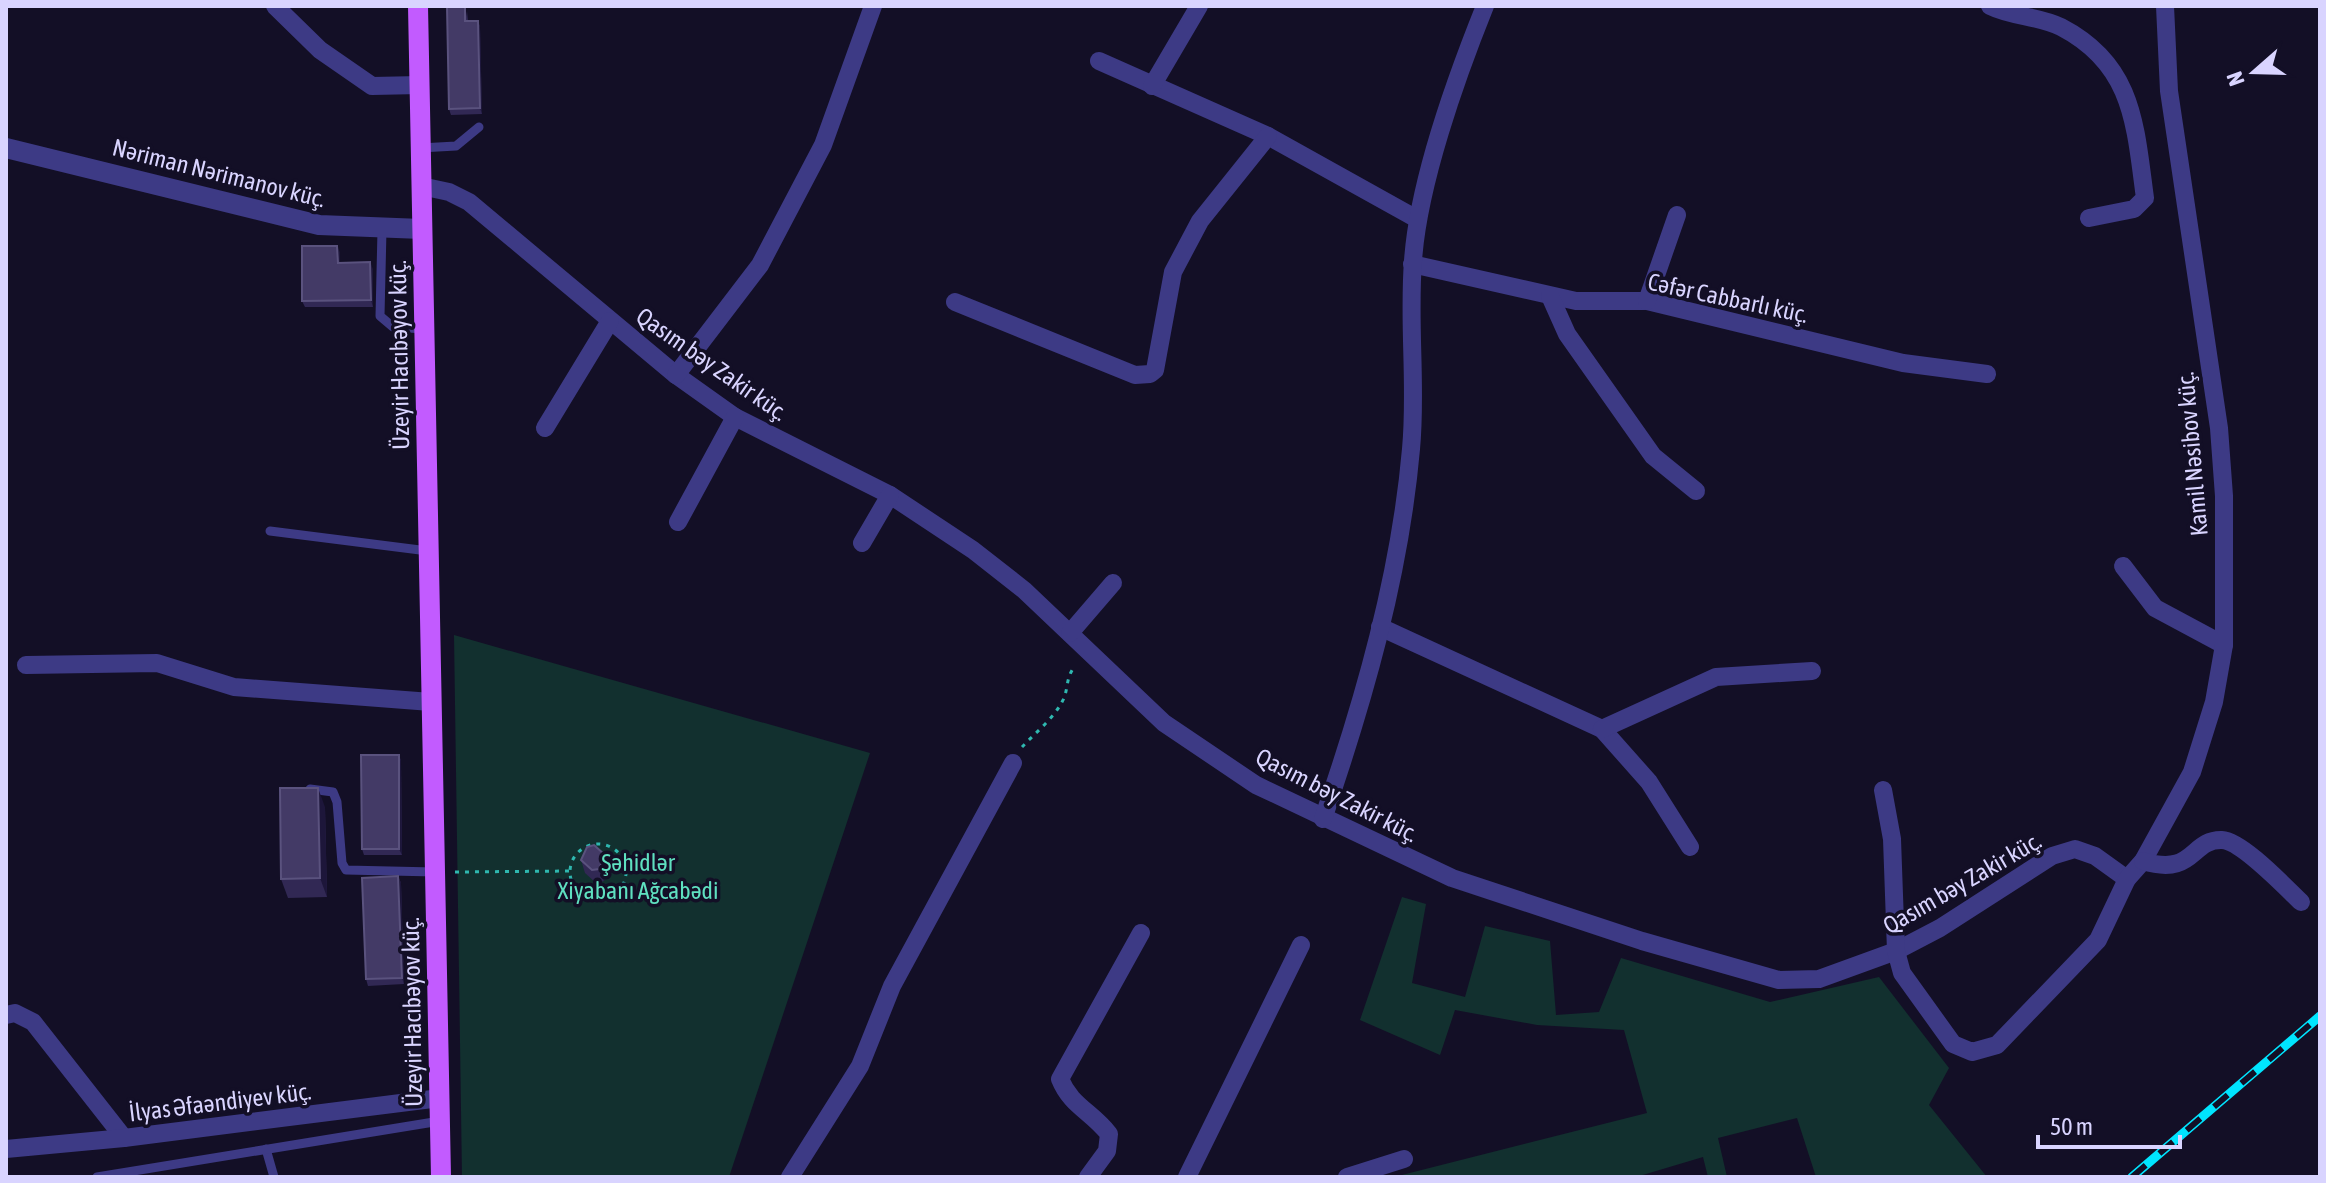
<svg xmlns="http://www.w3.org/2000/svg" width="2326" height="1183" font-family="'Asap Condensed',sans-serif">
  <rect width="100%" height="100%" fill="#130f26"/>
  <!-- green -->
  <g fill="#12302f">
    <polygon points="454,635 870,753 729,1177 462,1177"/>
    <polygon points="1402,897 1426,904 1412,983 1465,997 1485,926 1550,941 1556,1015 1599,1012 1621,958 1770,1002 1879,977 1949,1068 1929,1105 1987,1177 1816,1177 1797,1118 1718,1138 1727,1177 1708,1177 1703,1157 1636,1177 1394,1177 1647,1113 1624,1030 1537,1025 1455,1010 1440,1055 1360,1020"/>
  </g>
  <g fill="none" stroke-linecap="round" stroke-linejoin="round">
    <!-- path -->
    <g stroke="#2fb8b0" stroke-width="3" stroke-dasharray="4 6" stroke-linecap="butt">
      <path d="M1022,747c13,-14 31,-28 40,-45 7,-12 3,-24 13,-36"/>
      <circle cx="598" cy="872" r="28"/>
      <polyline points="455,872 570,871"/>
    </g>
    <!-- service -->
    <g stroke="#3d3a85" stroke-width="9">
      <polyline points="420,148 456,146 479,127"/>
      <polyline points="382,230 380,316 393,327 424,329"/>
      <polyline points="270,531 428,551"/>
      <polyline points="310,789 333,792 337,802 342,863 346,870 435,872"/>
      <polyline points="266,1149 274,1177"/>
      <polyline points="97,1177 440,1121"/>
    </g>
    <!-- minor -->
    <g stroke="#3d3a85" stroke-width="18">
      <polyline points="275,6 320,50 372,86 420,85"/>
      <path d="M1990,6c22,11 49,10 71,21 73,38 74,98 84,171l-11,11 -45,9"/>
      <polyline points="1099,61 1268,136 1417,219"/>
      <polyline points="1152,86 1199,6"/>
      <polyline points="421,186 449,192 469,202 676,375 735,417 890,495 973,550 1024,590 1164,723 1256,785 1452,878 1642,941 1779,980 1819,979 1896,951 1940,928 2052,856 2075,849 2095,856 2127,879"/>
      <polyline points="1412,264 1576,301 1647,301 1903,363 1987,374"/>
      <polyline points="1550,296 1567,334 1653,456 1696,491"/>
      <polyline points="1647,301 1677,215"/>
      <polyline points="955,302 1135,375 1150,374 1155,370 1173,272 1200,221 1268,136"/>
      <polyline points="676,375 760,265 823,145 873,6"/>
      <polyline points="545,428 610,321"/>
      <polyline points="678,522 735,417"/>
      <polyline points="862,543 890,495"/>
      <polyline points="2123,566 2155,608 2224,645"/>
      <polyline points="1380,627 1602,729 1649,782 1690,847"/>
      <polyline points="1070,633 1113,583"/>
      <polyline points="26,665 157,663 234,687 431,702"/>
      <polyline points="1602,729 1716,677 1812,671"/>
      <polyline points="1883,790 1892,839 1896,951 1902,973 1953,1044 1972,1052 1997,1045 2098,940 2127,879 2143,861 2192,772 2214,702 2224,645 2224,496 2219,428 2169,91 2165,6"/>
      <path d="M1323,819c41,-119 77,-244 88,-370 6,-62 -3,-125 2,-188 5,-76 43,-183 72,-255"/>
      <path d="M2143,861c52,16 47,-22 79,-21 20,1 63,47 79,62"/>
      <polyline points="6,1015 15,1013 33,1022 124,1138"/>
      <polyline points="6,1149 124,1138 440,1098"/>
      <polyline points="790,1177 860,1066 892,986 1013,763"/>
      <path d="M1088,1177l19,-26 2,-17c-18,-23 -38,-28 -49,-55l81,-146"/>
      <polyline points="1187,1177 1301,945"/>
      <polyline points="1347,1177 1404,1159"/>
    </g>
    <!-- tertiary -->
    <polyline stroke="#3d3a85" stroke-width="20" points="6,148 319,225 422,229"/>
    <!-- primary -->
    <polyline stroke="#c25bff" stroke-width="20" points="418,6 441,1177"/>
    <defs>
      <polyline id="rail" points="2132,1177 2320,1016"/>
    </defs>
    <!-- rail casing -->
    <use href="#rail" stroke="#00e5ff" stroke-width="9"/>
    <!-- rail -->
    <use href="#rail" stroke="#130f26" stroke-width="6" stroke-dasharray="18" stroke-linecap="butt"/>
  </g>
  <!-- wall -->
  <g fill="#312854">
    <polygon points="467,11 468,21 478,21 480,27 482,114 451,115 449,109"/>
    <polygon points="340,252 340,263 373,269 373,307 305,307 302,301"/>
    <polygon points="399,755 401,761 402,855 364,855 362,849"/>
    <polygon points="325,807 327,897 288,898 281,879"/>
    <polygon points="581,860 610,868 604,881 596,883 585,873"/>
    <polygon points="398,876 401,883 404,984 368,986 366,979"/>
  </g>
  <!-- shaded-wall -->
  <g fill="#1d163a">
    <polygon points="478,21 480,27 482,114 480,108"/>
    <polygon points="337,246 340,252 340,269 338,263"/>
    <polygon points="370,262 373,269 373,307 371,300"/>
    <polygon points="399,755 401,761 402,855 399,849"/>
    <polygon points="318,788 325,807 327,897 320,878"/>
    <polygon points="605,855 610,868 604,881 599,869"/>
    <polygon points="398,876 401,883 404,984 402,978"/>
  </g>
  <!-- building -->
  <g fill="#433a66" stroke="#5a527e" stroke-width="2">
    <polygon points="447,6 465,6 465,21 478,21 480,108 449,109"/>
    <polygon points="302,246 337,246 338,263 370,262 371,300 302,301"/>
    <polygon points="361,755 399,755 399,849 362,849"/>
    <polygon points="280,788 318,788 320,878 281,879"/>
    <polygon points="594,845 605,855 599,869 592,870 581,860 587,847"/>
    <polygon points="398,876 402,978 366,979 362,878"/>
  </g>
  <g text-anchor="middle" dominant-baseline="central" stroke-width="7" stroke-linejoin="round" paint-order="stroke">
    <!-- street labels -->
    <g font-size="24" fill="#d9d4ff" stroke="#130f26">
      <text transform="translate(219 173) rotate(14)">Nəriman Nərimanov küç.</text>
      <text transform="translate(1728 298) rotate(12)">Cəfər Cabbarlı küç.</text>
      <text transform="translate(399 355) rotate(-91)">Üzeyir Hacıbəyov küç.</text>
      <text transform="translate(712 364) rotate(35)">Qasım bəy Zakir küç.</text>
      <text transform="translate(2192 454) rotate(-95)">Kamil Nəsibov küç.</text>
      <text transform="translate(1337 795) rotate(27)">Qasım bəy Zakir küç.</text>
      <text transform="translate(1962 883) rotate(-30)">Qasım bəy Zakir küç.</text>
      <text transform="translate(412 1012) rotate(-91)">Üzeyir Hacıbəyov küç.</text>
      <text transform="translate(220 1102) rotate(-7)">İlyas Əfaəndiyev küç.</text>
    </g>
    <!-- park labels -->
    <g font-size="24" fill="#5fe0c0" stroke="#130f26">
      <text x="638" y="862">Şəhidlər<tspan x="638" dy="28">Xiyabanı Ağcabədi</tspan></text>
    </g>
  </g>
  <!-- border -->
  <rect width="2326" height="1183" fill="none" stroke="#d9d4ff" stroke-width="16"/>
  <!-- north arrow -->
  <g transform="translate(2254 72) rotate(250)" stroke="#130f26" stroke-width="6" paint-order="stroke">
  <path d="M0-6L14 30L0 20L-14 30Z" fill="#d9d4ff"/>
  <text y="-12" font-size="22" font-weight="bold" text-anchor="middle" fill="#d9d4ff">N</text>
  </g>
  <!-- scale -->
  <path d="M2038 1135v12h142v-12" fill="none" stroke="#d9d4ff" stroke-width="4"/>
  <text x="2050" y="1135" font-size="24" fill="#d9d4ff" stroke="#130f26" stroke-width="6" paint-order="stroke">50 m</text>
</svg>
